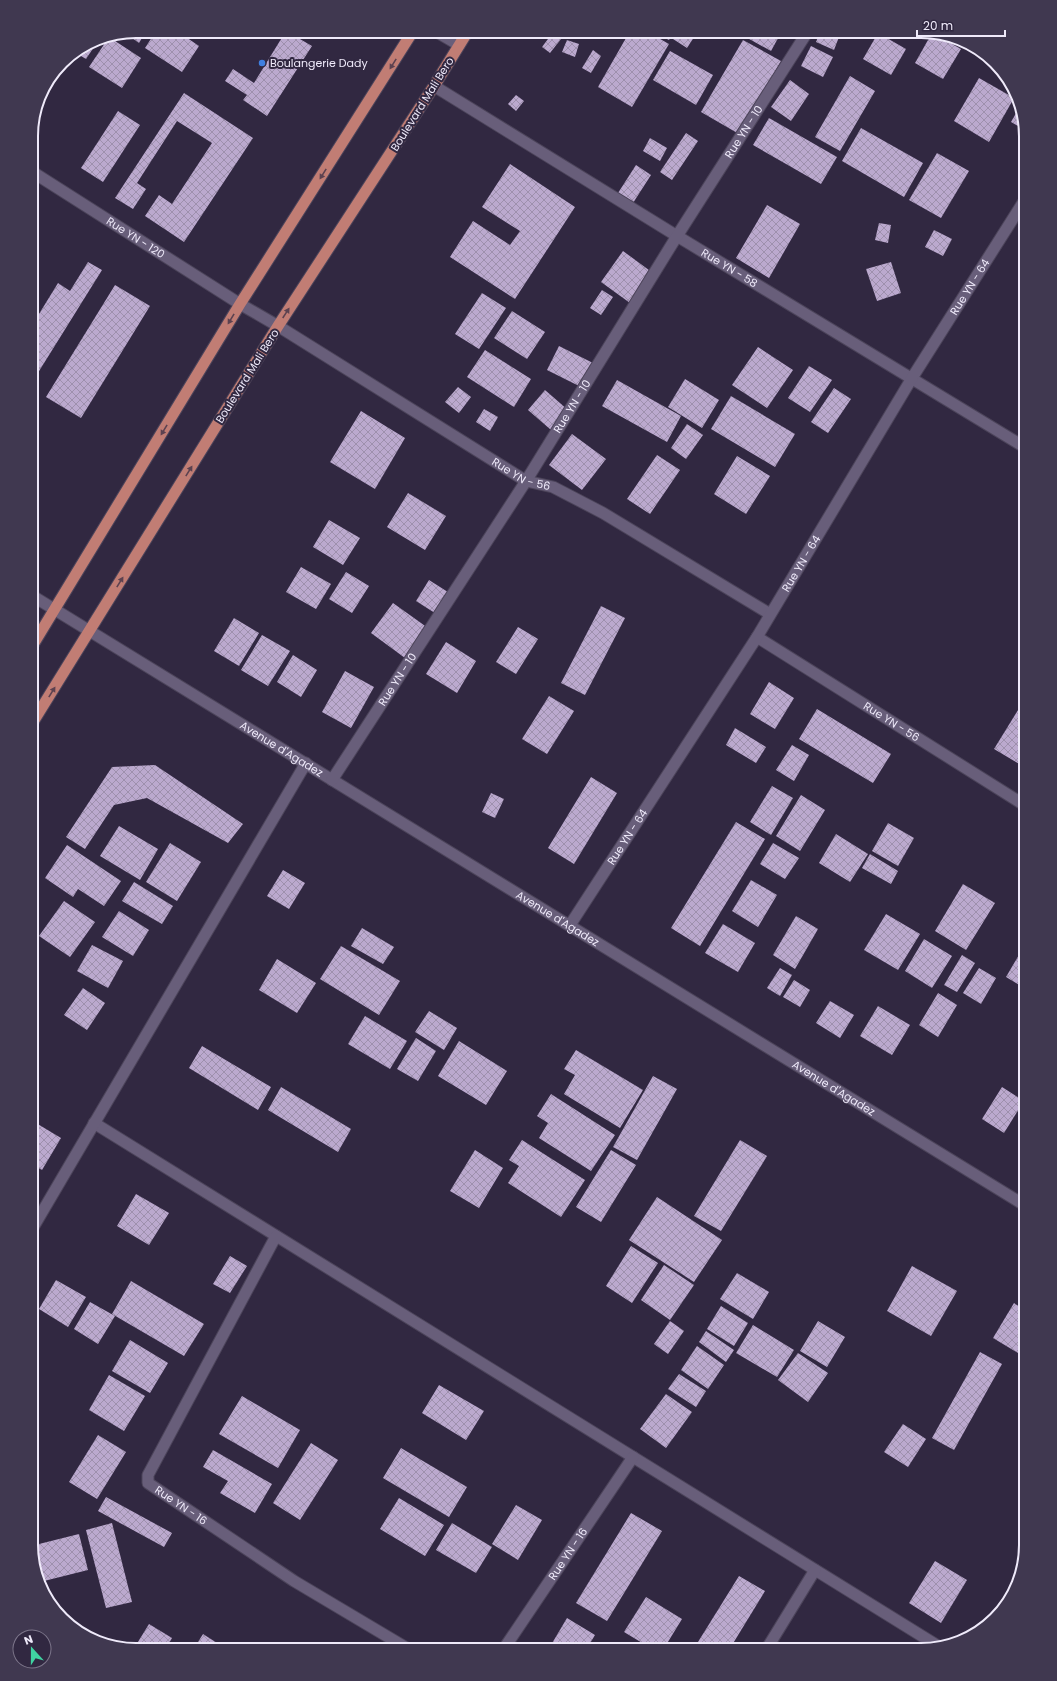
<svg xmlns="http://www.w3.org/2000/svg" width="1057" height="1681" font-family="Poppins,sans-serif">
  <defs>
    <pattern id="building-cross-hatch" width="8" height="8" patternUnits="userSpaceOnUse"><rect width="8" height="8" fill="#bba9ce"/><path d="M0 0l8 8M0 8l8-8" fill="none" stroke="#9e90ad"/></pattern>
  </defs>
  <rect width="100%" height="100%" fill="#312841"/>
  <!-- building -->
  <g fill="url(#building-cross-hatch)">
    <polygon points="136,31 146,31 139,43 125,33"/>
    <polygon points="156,31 177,31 199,46 182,72 145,48"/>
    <polygon points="286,31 312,46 267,116 243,100 247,95 225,81 233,69 254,83"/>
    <polygon points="554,31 561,31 565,34 550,53 542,47"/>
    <polygon points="602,31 620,31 618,37"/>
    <polygon points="630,31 646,31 669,44 632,107 598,87"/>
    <polygon points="651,31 674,31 669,40"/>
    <polygon points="678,31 698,31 687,48 673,39"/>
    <polygon points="744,31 782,31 771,51 742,35"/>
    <polygon points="820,31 839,37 834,50 816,42"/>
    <polygon points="878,33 906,49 891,75 863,59"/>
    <polygon points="932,33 961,49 943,79 915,63"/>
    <polygon points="109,37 141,58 122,88 89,67"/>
    <polygon points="100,38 86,59 76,53 96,39"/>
    <polygon points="567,40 579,44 575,57 562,52"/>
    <polygon points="743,40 781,61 739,134 701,112"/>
    <polygon points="811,46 833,57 823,77 801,66"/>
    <polygon points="593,50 601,56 591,73 582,68"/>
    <polygon points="670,51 713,75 696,105 653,80"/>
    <polygon points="850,76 875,91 840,151 815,137"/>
    <polygon points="979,78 1014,98 989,142 954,121"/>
    <polygon points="790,80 809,94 791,121 771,107"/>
    <polygon points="184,93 253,138 184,242 145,216 159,195 172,204 212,143 177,121 137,183 146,189 133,209 115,198"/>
    <polygon points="516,95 524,101 516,111 508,104"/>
    <polygon points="1019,108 1021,114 1025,130 1011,122"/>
    <polygon points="118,111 140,125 103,182 81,168"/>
    <polygon points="769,118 837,157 821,184 753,145"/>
    <polygon points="861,128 923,163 904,197 842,161"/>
    <polygon points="686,133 698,141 672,180 660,172"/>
    <polygon points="650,138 667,148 660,161 643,151"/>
    <polygon points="937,153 969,171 941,218 909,200"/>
    <polygon points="510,164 575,207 515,299 450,257 473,221 510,245 520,231 482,207"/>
    <polygon points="636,165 651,175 633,203 618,193"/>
    <polygon points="767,205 800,224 769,278 736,258"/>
    <polygon points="879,223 891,225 888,243 875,240"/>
    <polygon points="934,230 952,239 943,256 925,247"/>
    <polygon points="623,251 653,273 630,303 601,282"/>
    <polygon points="88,262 102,270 36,376 31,373 31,327 58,283 70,291"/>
    <polygon points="891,262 901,293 877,301 866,269"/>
    <polygon points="115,285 150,306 81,418 46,397"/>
    <polygon points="602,290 613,297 601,315 590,308"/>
    <polygon points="482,293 506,308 479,349 455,334"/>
    <polygon points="512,311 545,332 527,359 494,338"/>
    <polygon points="559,346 595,364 583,388 547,370"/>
    <polygon points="758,347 793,370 767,408 732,385"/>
    <polygon points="485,350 531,379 514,407 467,377"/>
    <polygon points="809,366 832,380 810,412 788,398"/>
    <polygon points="685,379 719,400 702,428 668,407"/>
    <polygon points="617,380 681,416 667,442 602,406"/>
    <polygon points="458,387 471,397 459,413 445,402"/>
    <polygon points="834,388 851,399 828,433 811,422"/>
    <polygon points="545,390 568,410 551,430 528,410"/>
    <polygon points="731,396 795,434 775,467 711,429"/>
    <polygon points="484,409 498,417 490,431 476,422"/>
    <polygon points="361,411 405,438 375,489 330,462"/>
    <polygon points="687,424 703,435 686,459 671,448"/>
    <polygon points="572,434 606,459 582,490 549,465"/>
    <polygon points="657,455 680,470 650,514 627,499"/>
    <polygon points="737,456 770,476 746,514 714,494"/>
    <polygon points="408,493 446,516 425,550 387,527"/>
    <polygon points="329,520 360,538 343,565 313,547"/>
    <polygon points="301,567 331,584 316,609 286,592"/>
    <polygon points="346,572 369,586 352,613 329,599"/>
    <polygon points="429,580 451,594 438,615 416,601"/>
    <polygon points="393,603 428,628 405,658 371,633"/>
    <polygon points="601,606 625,618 585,695 561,683"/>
    <polygon points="234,618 259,633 239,666 214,651"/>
    <polygon points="518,627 538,639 516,674 496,662"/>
    <polygon points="262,635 290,651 268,686 241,670"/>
    <polygon points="446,642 476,661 457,693 426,674"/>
    <polygon points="293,655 317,670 301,697 277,682"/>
    <polygon points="345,671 374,687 351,728 322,712"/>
    <polygon points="769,682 794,698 775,729 750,714"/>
    <polygon points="549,696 574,711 547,754 522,739"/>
    <polygon points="1026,697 1026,768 994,749"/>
    <polygon points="817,709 891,754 873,783 799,739"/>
    <polygon points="735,728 766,747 756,763 726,745"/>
    <polygon points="792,745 809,755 794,781 776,770"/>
    <polygon points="155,765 243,824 228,843 147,798 114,805 85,849 66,837 112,767"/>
    <polygon points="591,777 617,793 574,864 548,848"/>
    <polygon points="772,786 793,798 771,835 750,822"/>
    <polygon points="491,793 504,799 495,818 482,812"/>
    <polygon points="801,795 825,810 800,851 776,836"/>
    <polygon points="736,822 765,839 700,946 671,928"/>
    <polygon points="888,823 914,838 898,866 872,851"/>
    <polygon points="119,826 158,849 140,880 100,856"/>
    <polygon points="836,834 868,854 850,882 819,863"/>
    <polygon points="170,843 201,862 177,901 146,882"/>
    <polygon points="773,843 799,858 785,879 760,864"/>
    <polygon points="67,845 121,881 104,906 78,889 73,897 45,878"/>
    <polygon points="870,854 898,871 891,884 862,868"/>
    <polygon points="283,870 305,883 289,909 267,896"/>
    <polygon points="751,880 777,895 758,927 732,911"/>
    <polygon points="134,882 173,906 162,924 122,901"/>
    <polygon points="963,884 995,903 966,950 935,931"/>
    <polygon points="64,901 95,922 70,957 39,936"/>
    <polygon points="119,911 149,930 133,956 102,937"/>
    <polygon points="886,914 920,934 898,970 864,950"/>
    <polygon points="796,916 818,929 795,969 773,955"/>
    <polygon points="723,924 755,943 738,972 705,953"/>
    <polygon points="362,928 394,947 383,964 351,946"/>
    <polygon points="924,939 952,956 932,988 905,971"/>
    <polygon points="1026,943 1026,989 1006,977"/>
    <polygon points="92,945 123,961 108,988 77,971"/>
    <polygon points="341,946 400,981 379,1015 320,979"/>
    <polygon points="962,955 975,963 957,992 944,985"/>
    <polygon points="277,959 316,983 297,1013 259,990"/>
    <polygon points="780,968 792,975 780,996 767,988"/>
    <polygon points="979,968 996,978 981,1004 963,993"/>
    <polygon points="794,980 810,990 800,1007 783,997"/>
    <polygon points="83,988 105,1003 87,1030 64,1015"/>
    <polygon points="938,993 957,1005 938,1037 919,1025"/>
    <polygon points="830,1001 854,1015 840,1038 816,1023"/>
    <polygon points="878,1006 910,1025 892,1055 860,1036"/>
    <polygon points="429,1011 457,1028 444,1050 415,1032"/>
    <polygon points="365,1016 407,1041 390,1069 348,1044"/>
    <polygon points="416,1038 436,1051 418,1081 397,1069"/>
    <polygon points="459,1041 507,1071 486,1105 438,1076"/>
    <polygon points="202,1046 271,1087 258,1110 189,1068"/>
    <polygon points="576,1050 643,1090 620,1128 564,1094 575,1075 564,1069"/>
    <polygon points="653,1076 677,1089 637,1160 613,1147"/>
    <polygon points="281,1087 351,1129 338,1152 268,1110"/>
    <polygon points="1002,1087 1024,1101 1004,1133 982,1119"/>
    <polygon points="551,1094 615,1135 591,1171 539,1138 548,1123 537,1116"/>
    <polygon points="31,1120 61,1138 42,1170 31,1164"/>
    <polygon points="522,1140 585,1180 561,1217 508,1183 519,1166 509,1160"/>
    <polygon points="740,1140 767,1156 721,1231 694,1216"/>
    <polygon points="475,1150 503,1168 479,1208 450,1191"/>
    <polygon points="611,1150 636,1165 601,1222 576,1207"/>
    <polygon points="136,1194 169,1213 149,1245 117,1226"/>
    <polygon points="657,1197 722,1240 694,1282 629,1240"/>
    <polygon points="631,1246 658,1263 632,1303 606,1286"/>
    <polygon points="230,1256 247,1266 230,1293 213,1284"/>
    <polygon points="664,1265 694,1285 670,1320 641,1300"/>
    <polygon points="912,1266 957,1291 931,1336 887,1311"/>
    <polygon points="737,1273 769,1292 753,1319 720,1299"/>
    <polygon points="56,1280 86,1297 68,1327 39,1309"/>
    <polygon points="131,1281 204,1324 184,1356 112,1314"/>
    <polygon points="90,1302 115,1316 98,1344 74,1329"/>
    <polygon points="1014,1303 1026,1311 1026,1350 1023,1356 993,1338"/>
    <polygon points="721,1306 748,1323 734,1346 707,1329"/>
    <polygon points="670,1321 684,1331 668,1354 654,1344"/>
    <polygon points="818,1321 845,1337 827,1367 800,1351"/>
    <polygon points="753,1325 794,1350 777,1377 736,1353"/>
    <polygon points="706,1331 734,1350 726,1362 699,1342"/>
    <polygon points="130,1340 168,1363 150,1393 112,1371"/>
    <polygon points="697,1346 724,1365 708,1389 681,1370"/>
    <polygon points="980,1352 1002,1364 954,1450 932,1438"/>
    <polygon points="798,1353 828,1373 808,1402 778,1380"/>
    <polygon points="679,1374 706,1391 696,1407 668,1389"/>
    <polygon points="109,1375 145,1396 124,1431 89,1410"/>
    <polygon points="439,1385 484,1411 466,1440 422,1413"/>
    <polygon points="666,1394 692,1412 666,1448 640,1429"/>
    <polygon points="242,1396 300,1430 278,1468 219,1434"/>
    <polygon points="903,1424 926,1439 908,1467 884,1452"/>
    <polygon points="98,1435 126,1452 97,1499 69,1482"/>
    <polygon points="311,1443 338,1460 300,1520 273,1503"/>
    <polygon points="401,1448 467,1487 449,1517 383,1478"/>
    <polygon points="213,1450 272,1484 255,1513 220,1493 228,1481 203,1467"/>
    <polygon points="106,1497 172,1533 164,1547 98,1511"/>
    <polygon points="399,1498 444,1525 425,1556 380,1529"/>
    <polygon points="516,1505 542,1520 518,1560 492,1544"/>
    <polygon points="631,1513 662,1531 607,1621 576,1603"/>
    <polygon points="112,1523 132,1602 106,1608 86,1530"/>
    <polygon points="452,1523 492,1547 476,1573 436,1550"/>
    <polygon points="79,1534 88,1570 40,1582 31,1546"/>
    <polygon points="935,1561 967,1580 941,1623 909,1603"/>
    <polygon points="739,1576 765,1591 729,1650 693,1650"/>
    <polygon points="646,1597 682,1619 663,1650 654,1650 624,1632"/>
    <polygon points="567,1618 595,1635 586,1650 548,1650"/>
    <polygon points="149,1624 172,1638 165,1650 133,1650"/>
    <polygon points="203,1634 228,1650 193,1650"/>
  </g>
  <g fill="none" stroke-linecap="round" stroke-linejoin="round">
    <defs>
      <g id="minor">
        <polyline points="435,31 459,45"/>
        <path id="s1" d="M434,86l243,150 349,212"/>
        <path id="s2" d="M31,171l209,133 38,22 248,155 27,6 50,26 167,101"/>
        <path id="s3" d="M31,595l995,611"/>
        <path id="s4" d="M757,637l269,169"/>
        <path id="s5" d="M332,780l194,-299 151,-245 131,-205"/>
        <path id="s6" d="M570,925l187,-288 155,-259 114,-180"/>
        <polyline points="94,1123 938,1646"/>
        <polyline points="31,1231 306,763"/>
        <path id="s7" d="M276,1236l-128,239v8l146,98 116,69"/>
        <path id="s8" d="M503,1650l130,-193"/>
        <polyline points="766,1650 815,1570"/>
      </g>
      <g id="primary">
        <polyline points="31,648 240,304 413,31"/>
        <polyline points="31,725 278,326 434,86 468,31"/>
      </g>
    </defs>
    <!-- minor casing -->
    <use href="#minor" stroke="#4c445a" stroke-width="13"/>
    <!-- primary casing -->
    <use href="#primary" stroke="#4c445a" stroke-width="13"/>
    <!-- minor -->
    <use href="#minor" stroke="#685e7a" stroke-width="11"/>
    <!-- primary -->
    <use href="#primary" stroke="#c17d74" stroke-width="11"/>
  </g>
  <!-- one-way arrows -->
  <defs><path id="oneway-solid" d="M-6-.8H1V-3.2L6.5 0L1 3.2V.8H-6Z"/></defs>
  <g fill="#5c4250">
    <use href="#oneway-solid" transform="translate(393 64) rotate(122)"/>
    <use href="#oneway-solid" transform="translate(323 174) rotate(122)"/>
    <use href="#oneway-solid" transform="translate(286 313) rotate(-57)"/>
    <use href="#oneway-solid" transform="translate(231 319) rotate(121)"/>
    <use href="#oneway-solid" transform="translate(164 430) rotate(121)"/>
    <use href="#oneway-solid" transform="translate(189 471) rotate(-58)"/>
    <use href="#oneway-solid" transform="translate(120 582) rotate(-58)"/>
    <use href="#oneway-solid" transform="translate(52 692) rotate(-58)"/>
  </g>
  <!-- markers -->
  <circle fill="#3f7fe0" stroke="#312841" stroke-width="1.5" cx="262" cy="63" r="4"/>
  <g text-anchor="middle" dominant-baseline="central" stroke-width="4" stroke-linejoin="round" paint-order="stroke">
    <!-- poi labels -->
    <g font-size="11" fill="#efeafa" stroke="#312841" text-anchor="start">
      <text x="270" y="63">Boulangerie Dady</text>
    </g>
    <!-- street labels -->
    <g font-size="11" fill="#efeafa" stroke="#312841">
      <text transform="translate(422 104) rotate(-58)">Boulevard Mali Bero</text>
      <text stroke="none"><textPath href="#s5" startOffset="768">Rue YN - 10</textPath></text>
      <text stroke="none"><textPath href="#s2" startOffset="124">Rue YN - 120</textPath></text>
      <text stroke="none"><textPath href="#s1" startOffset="347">Rue YN - 58</textPath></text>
      <text stroke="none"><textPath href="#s6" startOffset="753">Rue YN - 64</textPath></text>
      <text transform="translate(247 376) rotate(-58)">Boulevard Mali Bero</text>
      <text stroke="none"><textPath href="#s5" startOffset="444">Rue YN - 10</textPath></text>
      <text stroke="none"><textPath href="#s2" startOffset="577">Rue YN - 56</textPath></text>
      <text stroke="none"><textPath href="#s6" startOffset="429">Rue YN - 64</textPath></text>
      <text stroke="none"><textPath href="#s5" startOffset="120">Rue YN - 10</textPath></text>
      <text stroke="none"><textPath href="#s4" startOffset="159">Rue YN - 56</textPath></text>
      <text stroke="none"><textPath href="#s3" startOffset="294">Avenue d'Agadez</textPath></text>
      <text stroke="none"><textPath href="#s6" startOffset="105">Rue YN - 64</textPath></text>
      <text stroke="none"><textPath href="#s3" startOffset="618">Avenue d'Agadez</textPath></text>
      <text stroke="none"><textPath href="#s3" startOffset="942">Avenue d'Agadez</textPath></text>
      <text stroke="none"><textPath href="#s7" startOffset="319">Rue YN - 16</textPath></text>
      <text stroke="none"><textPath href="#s8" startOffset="116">Rue YN - 16</textPath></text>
    </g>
  </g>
  <!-- crop -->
  <path d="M0 0H1057V1681H0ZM136 38H921A98 98 0 0 1 1019 136V1545A98 98 0 0 1 921 1643H136A98 98 0 0 1 38 1545V136A98 98 0 0 1 136 38Z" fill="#403850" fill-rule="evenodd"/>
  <path fill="none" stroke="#efeafa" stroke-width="2" d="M136 38H921A98 98 0 0 1 1019 136V1545A98 98 0 0 1 921 1643H136A98 98 0 0 1 38 1545V136A98 98 0 0 1 136 38Z"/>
  <!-- north arrow -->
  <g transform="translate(32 1649) rotate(339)"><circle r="19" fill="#312841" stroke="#7d768b"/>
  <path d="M0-3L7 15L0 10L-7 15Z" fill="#40d4a2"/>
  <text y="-6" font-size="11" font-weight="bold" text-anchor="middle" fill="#efeafa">N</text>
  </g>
  <!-- scale -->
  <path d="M917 30v6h88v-6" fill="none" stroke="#efeafa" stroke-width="2"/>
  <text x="923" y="30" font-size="12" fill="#efeafa" stroke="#312841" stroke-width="3" paint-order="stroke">20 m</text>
</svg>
